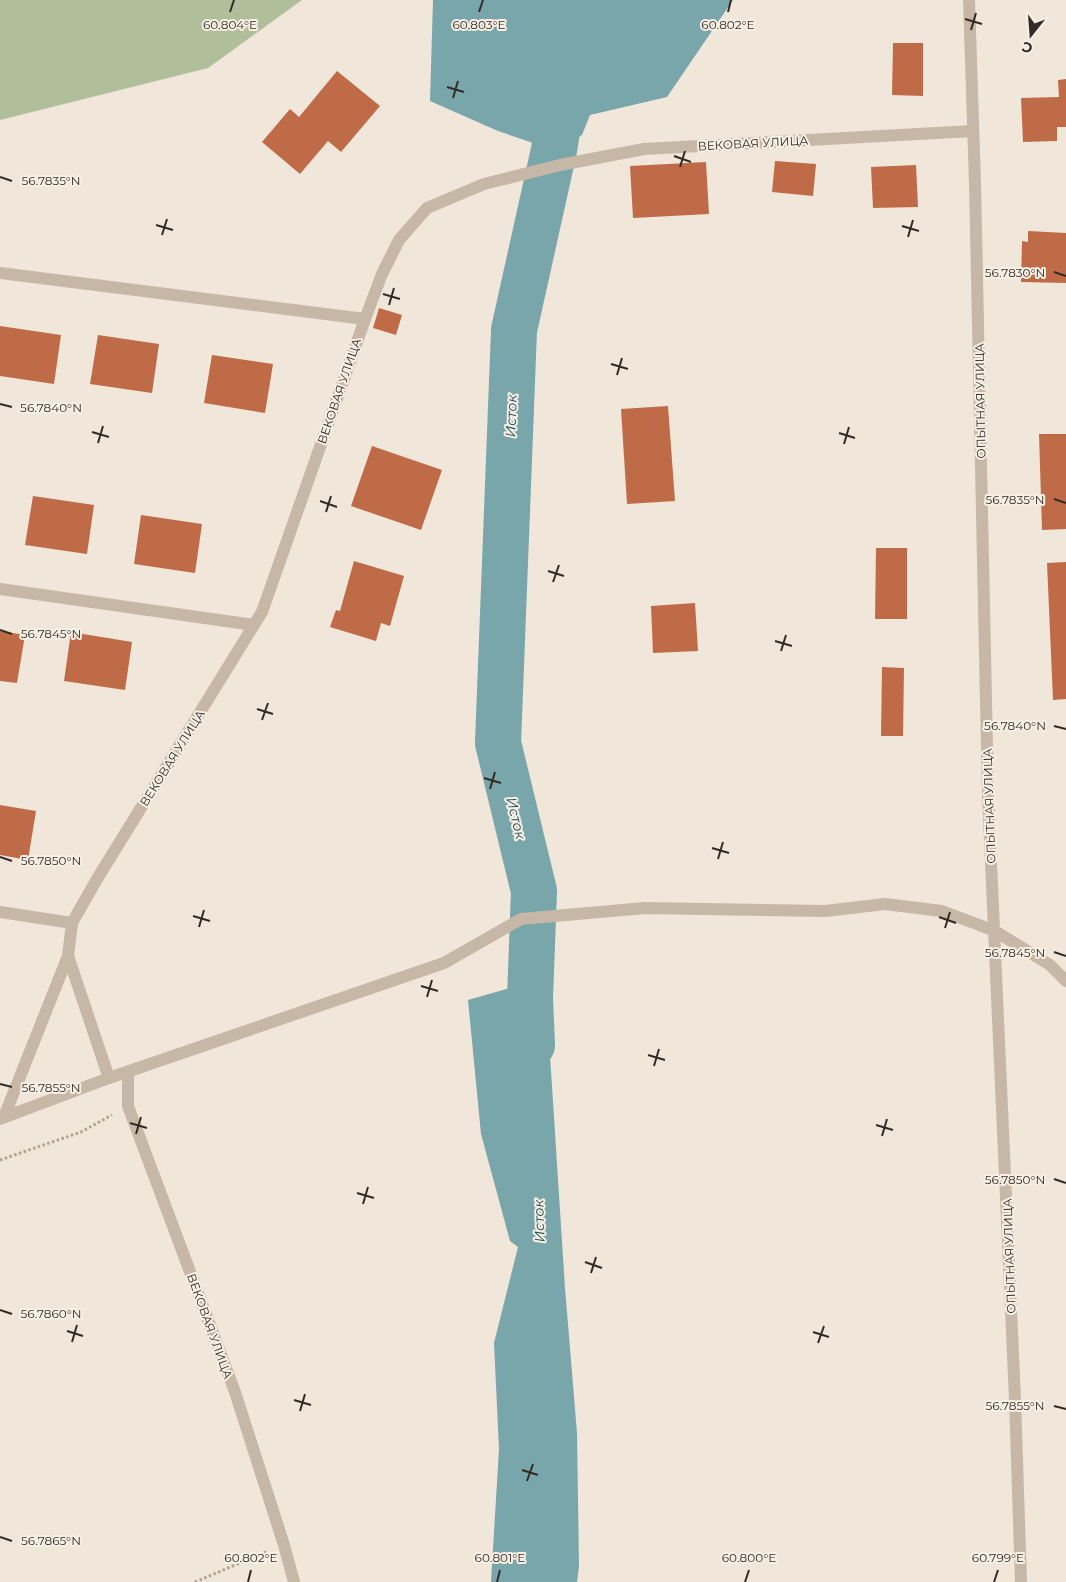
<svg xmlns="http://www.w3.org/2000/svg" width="1066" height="1582" font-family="Montserrat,sans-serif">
  <rect width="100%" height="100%" fill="#f0e6d9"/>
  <!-- green -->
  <polygon fill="#b0be9a" points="0,0 302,0 208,68 0,120"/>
  <!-- water -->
  <g fill="#79a6ab">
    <polygon points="433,0 733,0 667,97 590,115 582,135 554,150 498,131 430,101"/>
    <polygon points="545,978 565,1288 577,1433 579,1566 577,1582 491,1582 499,1449 494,1343 518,1247 510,1241 481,1134 468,1000"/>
  </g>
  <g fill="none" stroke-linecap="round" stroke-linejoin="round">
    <!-- river -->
    <polyline stroke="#79a6ab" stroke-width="46" points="532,1045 530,998 534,891 498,743 514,330 554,150 578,0"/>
  </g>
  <!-- building -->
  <g fill="#c06b47">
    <polygon points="893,43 923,43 923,96 892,95"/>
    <polygon points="337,71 380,106 341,152 328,141 300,174 262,142 290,109 299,117"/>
    <polygon points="1066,79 1066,127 1057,127 1057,141 1023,142 1021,98 1059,97 1058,80"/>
    <polygon points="775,161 816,164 813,196 772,192"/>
    <polygon points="706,162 709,214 633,218 630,166"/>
    <polygon points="916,165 918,207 873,208 871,167"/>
    <polygon points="1028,231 1066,233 1066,283 1021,282 1022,241 1028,242"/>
    <polygon points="379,308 402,315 396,335 373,328"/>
    <polygon points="0,326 61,335 54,384 0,376"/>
    <polygon points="98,335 159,344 152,393 90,384"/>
    <polygon points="212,355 273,364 265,413 204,403"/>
    <polygon points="668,406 675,501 627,504 621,409"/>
    <polygon points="1039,434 1066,434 1066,529 1042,530"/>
    <polygon points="372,446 442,470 421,530 351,506"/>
    <polygon points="33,496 94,505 87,554 25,545"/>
    <polygon points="141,515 202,524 195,573 134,564"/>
    <polygon points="876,548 907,548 907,619 875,619"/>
    <polygon points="354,561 404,576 390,626 381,623 376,641 330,627 336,610 340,611"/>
    <polygon points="1066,562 1066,699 1053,700 1047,563"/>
    <polygon points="695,603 698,651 653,653 651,606"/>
    <polygon points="0,631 25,635 17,683 0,681"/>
    <polygon points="71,632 132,642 125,690 64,681"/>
    <polygon points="882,667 904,668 903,736 881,736"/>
    <polygon points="0,805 36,811 28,860 0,855"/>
  </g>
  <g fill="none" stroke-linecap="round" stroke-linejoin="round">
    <!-- path -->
    <g stroke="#b3a190" stroke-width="3" stroke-dasharray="2.5 2.5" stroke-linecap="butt">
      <polyline points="0,1160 81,1132 112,1115"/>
      <polyline points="195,1582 266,1552"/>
    </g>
    <!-- minor -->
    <g stroke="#c7b7a6" stroke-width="12">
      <polyline points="969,0 975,183 988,795 1015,1399 1021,1582"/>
      <polyline points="0,273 365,319"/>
      <polyline points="0,589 254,625"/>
      <polyline points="0,912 72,923"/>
      <polyline points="128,1072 128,1106 235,1392 284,1545 294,1582"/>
      <polyline points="109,1078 68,956 72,923 97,879 262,612 365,319 382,274 399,240 427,208 484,184 560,165 644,149 973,131"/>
      <polyline points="4,1117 68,956"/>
      <polyline points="0,1119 109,1078 444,963 521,919 645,908 825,911 885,904 942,911 995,931 1050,965 1066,981"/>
    </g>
  </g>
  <!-- ticks -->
  <path fill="none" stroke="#332b26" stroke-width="2" d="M230,12l4,-12M479,12l4,-12M728,12l3,-12M965,19l17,5M971,30l5,-17M447,87l17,5M453,98l5,-17M674,156l17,6M680,167l5,-16M0,177l12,4M156,225l17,5M902,226l17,5M162,235l5,-16M908,237l5,-17M1054,272l12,4M383,294l17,5M389,305l5,-17M611,364l17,5M617,375l5,-17M0,404l12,3M92,432l17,5M839,433l16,5M98,443l5,-17M844,444l5,-17M1054,499l12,4M320,501l17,6M326,512l5,-16M548,571l16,5M553,582l6,-17M0,630l12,4M775,641l17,5M781,651l5,-16M257,709l16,5M262,720l6,-17M1054,726l12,3M484,778l17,5M490,789l5,-17M712,848l17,5M0,857l12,4M718,859l5,-17M193,916l17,5M939,917l17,6M199,927l5,-17M945,928l5,-16M1054,952l12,4M421,986l17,5M427,997l5,-17M648,1055l17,5M654,1066l5,-17M0,1084l12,3M130,1123l17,5M876,1125l17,5M136,1134l5,-17M882,1136l5,-17M1054,1179l12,4M357,1193l17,5M363,1204l5,-17M585,1262l17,6M591,1273l5,-16M0,1310l12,4M67,1331l16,5M813,1332l16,5M72,1342l5,-17M818,1343l6,-17M294,1400l17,5M1054,1406l12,3M300,1411l5,-17M522,1470l16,5M527,1481l6,-17M0,1537l12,4M248,1582l3,-12M497,1582l3,-12M745,1582l4,-12M994,1582l4,-12"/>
  <g text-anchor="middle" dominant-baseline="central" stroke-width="4" stroke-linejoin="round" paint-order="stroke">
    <!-- street labels -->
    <g font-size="12" fill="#332b26" stroke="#f8f0e5">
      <text transform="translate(753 143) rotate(-3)">ВЕКОВАЯ УЛИЦА</text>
      <text transform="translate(339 391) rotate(-71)">ВЕКОВАЯ УЛИЦА</text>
      <text transform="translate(980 401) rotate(-91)">ОПЫТНАЯ УЛИЦА</text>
      <text transform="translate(172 758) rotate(-58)">ВЕКОВАЯ УЛИЦА</text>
      <text transform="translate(989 806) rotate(-92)">ОПЫТНАЯ УЛИЦА</text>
      <text transform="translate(1009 1256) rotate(-92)">ОПЫТНАЯ УЛИЦА</text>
      <text transform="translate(210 1326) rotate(70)">ВЕКОВАЯ УЛИЦА</text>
    </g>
    <!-- water labels -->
    <g font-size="14" font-style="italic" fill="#1e4c52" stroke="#f8f0e5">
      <text transform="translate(511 416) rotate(-88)">Исток</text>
      <text transform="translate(516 818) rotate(76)">Исток</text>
      <text transform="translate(539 1221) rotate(-92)">Исток</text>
    </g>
  </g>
  <g font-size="12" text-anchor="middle" fill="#332b26" stroke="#f8f0e5" stroke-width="4" stroke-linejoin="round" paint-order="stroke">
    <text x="230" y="29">60.804°E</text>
    <text x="479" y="29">60.803°E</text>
    <text x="728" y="29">60.802°E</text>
    <text x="51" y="185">56.7835°N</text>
    <text x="1015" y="277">56.7830°N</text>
    <text x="51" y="412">56.7840°N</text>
    <text x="1015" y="504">56.7835°N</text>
    <text x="51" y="638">56.7845°N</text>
    <text x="1015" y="730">56.7840°N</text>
    <text x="51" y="865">56.7850°N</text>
    <text x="1015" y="957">56.7845°N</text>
    <text x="51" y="1092">56.7855°N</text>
    <text x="1015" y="1184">56.7850°N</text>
    <text x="51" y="1318">56.7860°N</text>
    <text x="1015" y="1410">56.7855°N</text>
    <text x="51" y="1545">56.7865°N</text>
    <text x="251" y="1562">60.802°E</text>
    <text x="500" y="1562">60.801°E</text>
    <text x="749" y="1562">60.800°E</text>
    <text x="998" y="1562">60.799°E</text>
  </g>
  <!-- north arrow -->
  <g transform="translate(1031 35) rotate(197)" stroke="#f8f0e5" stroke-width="4" paint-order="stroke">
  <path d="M0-4L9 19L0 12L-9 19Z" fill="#332b26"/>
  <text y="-8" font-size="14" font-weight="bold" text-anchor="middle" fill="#332b26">С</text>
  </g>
</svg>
